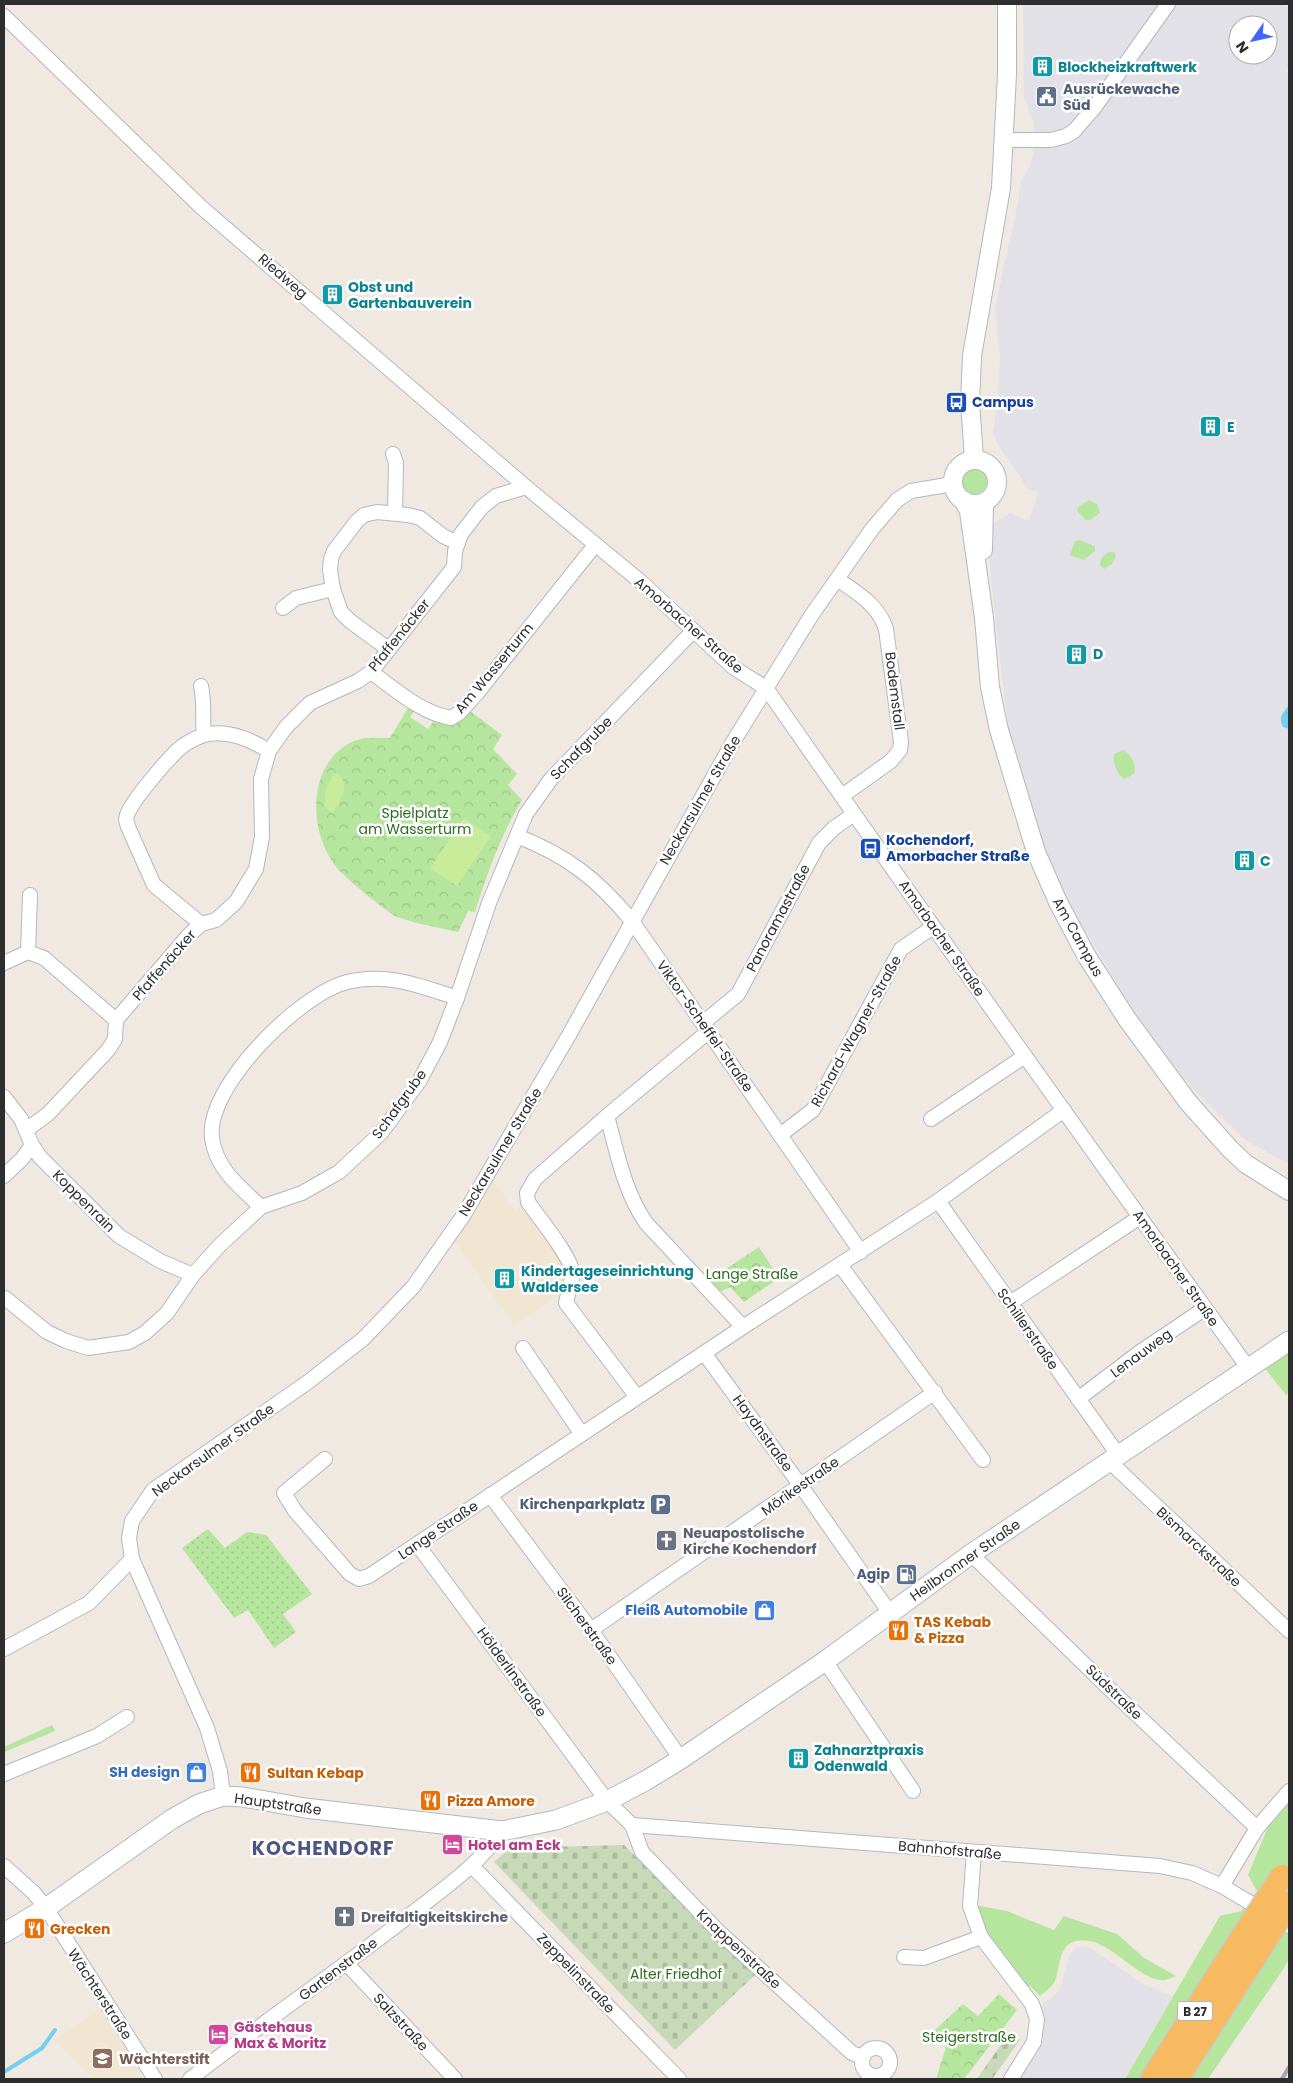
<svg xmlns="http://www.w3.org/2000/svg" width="1293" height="2083" font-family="Poppins,sans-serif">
  <defs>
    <pattern id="forest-crowns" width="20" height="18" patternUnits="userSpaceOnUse" patternTransform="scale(1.25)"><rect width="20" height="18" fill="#b6e59e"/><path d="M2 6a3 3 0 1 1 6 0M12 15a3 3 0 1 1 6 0" fill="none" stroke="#9dc588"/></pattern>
    <pattern id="cemetery-stones" width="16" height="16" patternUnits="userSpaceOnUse" patternTransform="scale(1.25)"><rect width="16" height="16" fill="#c8d9b8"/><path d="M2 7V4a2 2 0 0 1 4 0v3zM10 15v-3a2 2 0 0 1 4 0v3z" fill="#acbb9e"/></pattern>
    <pattern id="garden-dots" width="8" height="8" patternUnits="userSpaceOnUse" patternTransform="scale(1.25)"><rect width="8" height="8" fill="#b6e59e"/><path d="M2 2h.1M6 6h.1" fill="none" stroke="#9dc588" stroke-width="1.8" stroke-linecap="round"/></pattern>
    <pattern id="water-ripples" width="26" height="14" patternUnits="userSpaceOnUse" patternTransform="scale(1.25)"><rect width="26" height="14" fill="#75cff0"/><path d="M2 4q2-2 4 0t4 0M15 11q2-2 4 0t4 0" fill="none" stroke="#66b2ce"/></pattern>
  </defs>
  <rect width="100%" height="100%" fill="#efe9e1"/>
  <!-- industrial -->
  <g fill="#e3e1e8" fill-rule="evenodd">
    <path d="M1023,4h258l8,4v58l-3,5 3,3v1090l-45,-25 -50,-49 -45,-54 -83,-137 -25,-52 -32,-115 -13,-105 -10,-99 24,-15 19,8 9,-28 -12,-5 -3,-7 -26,-38 -4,-10 5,-31 2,-45 -5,-49 23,-105 3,-22 9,-15 3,-13 1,-30 -10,-26zM1238,25h30v30h-30z"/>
    <polygon points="1085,1946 1092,1949 1143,1984 1173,1996 1125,2079 1014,2079 1039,2048 1043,2039 1040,2006 1058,1992 1062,1983 1070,1954 1077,1947"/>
  </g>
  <!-- education -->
  <g fill="#f0e6d1">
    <polygon points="488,1173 515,1211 523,1205 572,1279 568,1289 514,1326 450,1234"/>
    <polygon points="100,2009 143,2079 94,2079 54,2040"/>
  </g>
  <!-- grass -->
  <g fill="#b6e59e">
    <circle cx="974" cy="481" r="13"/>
    <polygon points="1089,500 1097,504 1100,513 1090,520 1086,520 1077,511 1078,507"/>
    <polygon points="1079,540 1095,546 1095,551 1084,560 1070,555 1075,541"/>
    <path d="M1109,552h5l2,4 -4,8 -8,5 -4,-3c0,-8 3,-10 9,-14z"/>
    <path d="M1123,750c8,4 14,15 11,24l-10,5c-7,-5 -12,-17 -10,-25z"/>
    <polygon points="1289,1353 1289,1393 1286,1395 1264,1367"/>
    <polygon points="52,1725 55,1731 4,1752 4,1747"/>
    <polygon points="1289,1802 1289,1959 1284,1968 1208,2079 1125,2079 1220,1916 1241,1911 1257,1891 1248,1875 1267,1829"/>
    <path d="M974,1905l33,6 47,19 10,-14 53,18 27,24 32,18c-3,1 -7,3 -11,4 -27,3 -57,-47 -89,-39 -19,4 -15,29 -22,42 -3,5 -10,9 -14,13l-10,-10 -5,5 -41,-56z"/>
  </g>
  <!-- forest -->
  <g fill="url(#forest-crowns)">
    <path d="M408,708l7,2 -5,7 18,12 5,-7c18,4 23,1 37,-11l32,24 -9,14 24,25 -9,11 14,15c-21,35 -35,73 -47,112l-7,-1 -10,21c-21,-5 -43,-8 -63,-16 -7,-3 -53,-41 -58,-48 -29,-35 -31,-104 15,-126 12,-6 26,-4 38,-4z"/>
    <polygon points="759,1247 779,1278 744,1302 730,1287 719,1292 711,1279"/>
    <polygon points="999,1994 1017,2010 964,2079 936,2079 947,2044 935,2030 963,2004 978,2016"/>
  </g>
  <!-- cemetery -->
  <g fill="url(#cemetery-stones)">
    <polygon points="624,1845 755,1975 675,2050 494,1862 510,1848"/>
    <polygon points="1009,2033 1020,2040 992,2079 977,2079"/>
  </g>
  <!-- garden -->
  <polygon fill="url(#garden-dots)" points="208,1529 225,1548 247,1532 266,1535 312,1594 283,1614 296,1632 274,1648 248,1610 234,1618 182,1548"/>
  <!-- pitch -->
  <g fill="#c9ec9a">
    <path d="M335,774h3c13,13 3,23 -4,38h-3l-6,-5c-1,-14 1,-21 10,-33z"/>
    <polygon points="464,818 491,836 457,886 430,868"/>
  </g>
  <!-- water -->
  <path fill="url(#water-ripples)" d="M1289,705v24l-6,-2c-5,-10 0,-14 6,-22z"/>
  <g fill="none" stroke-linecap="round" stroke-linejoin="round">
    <!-- stream -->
    <polyline stroke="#75cff0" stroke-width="4" points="4,2072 42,2048 55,2030"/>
    <defs>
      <g id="minor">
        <path d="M4,16l197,191 325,280 115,95 93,86 32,20c159,228 320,455 483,681"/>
        <polyline points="1004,140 1051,140 1066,136 1074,131 1094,108 1168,4"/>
        <polyline points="393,454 396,463 395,513"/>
        <path d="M837,579c20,14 41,25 49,50l15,113 -1,8 -9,11 -49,35"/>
        <polyline points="283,608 296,598 333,589"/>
        <polyline points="388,649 350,621 341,612 333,589 330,570 331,559 334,551 357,521 364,515 377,512 408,515 420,518 443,536 458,543"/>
        <path d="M371,672c24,17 50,41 80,46l8,-5 19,-21 117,-147"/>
        <path d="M201,686c4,17 1,32 3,49"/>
        <path d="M517,836c51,20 80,43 115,85l229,331"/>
        <path d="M201,924l-47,-39 -25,-56c-2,-5 -4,-9 -2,-14 6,-16 40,-55 53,-67 6,-5 16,-10 24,-13 23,-6 46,4 65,16"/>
        <polyline points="28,952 30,895"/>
        <polyline points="4,963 28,952 44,958 116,1020"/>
        <polyline points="703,1023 738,994 819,843 834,828 854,814"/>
        <polyline points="4,1097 21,1119 32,1145 40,1157 119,1236 160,1261 193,1275"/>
        <path d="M607,1116c10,36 17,75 39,107l97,104"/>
        <polyline points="931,1119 1025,1056"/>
        <polyline points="26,1130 48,1114 108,1050 115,1039 116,1020 188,936 201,924 216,920 236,902 256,869 262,837 261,779 269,751 286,727 310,703 358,681 371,672 454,567 455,551 461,534 482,507 496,496 526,487"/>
        <polyline points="780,1135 813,1110 901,949 933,927"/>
        <polyline points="4,1176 22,1159 32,1145"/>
        <polyline points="938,1201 1119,1456"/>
        <path d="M261,1207c-21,-20 -45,-38 -49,-69 -7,-51 88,-144 135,-156 39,-10 74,4 110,16"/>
        <polyline points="840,1265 983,1460"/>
        <polyline points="5,1298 47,1332 66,1341 88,1348 129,1342 145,1333 167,1313 193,1275 220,1245 261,1207 302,1193 339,1172 381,1133 420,1080 440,1042 457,998 489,903 526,814 551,779 693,631"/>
        <polyline points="1010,1303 1140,1217"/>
        <polyline points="523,1348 581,1433"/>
        <polyline points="704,1353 801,1486 890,1613"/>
        <path d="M637,1397l-71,-94c1,-6 7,-27 7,-29 -2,-18 -34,-56 -45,-72l-1,-9 8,-14 72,-63 102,-85"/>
        <polyline points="1078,1399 1140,1352 1204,1309"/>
        <polyline points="325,1459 284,1493 295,1511 350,1574 359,1579 369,1576 743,1327 938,1201 1064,1110"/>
        <polyline points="1110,1462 1289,1631"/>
        <polyline points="490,1495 591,1630 681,1759"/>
        <polyline points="417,1544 607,1801 632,1825 1160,1866 1192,1873 1222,1886 1289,1926"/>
        <polyline points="971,1554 1117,1696 1257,1828"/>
        <polyline points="591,1630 935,1392"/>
        <polyline points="4,1649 89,1603 132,1559"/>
        <polyline points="825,1661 913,1791"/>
        <polyline points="4,1774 97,1736 127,1717"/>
        <polyline points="223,1796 220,1771 207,1728 132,1559 129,1538 132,1521 153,1490 308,1382 363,1339 413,1287 463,1216 569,1035 733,742 811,616 872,529 897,500 911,491 953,484"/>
        <polyline points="632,1825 642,1852 719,1932 852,2053 863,2057"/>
        <polyline points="974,1852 970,1906 981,1937 1032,2004 1037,2019 1034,2042 1011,2079"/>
        <polyline points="4,1866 34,1893 46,1908 155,2079"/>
        <polyline points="472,1866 679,2079"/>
        <polyline points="1222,1886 1257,1828 1289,1791"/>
        <polyline points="904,1957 924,1958 981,1937"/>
        <polyline points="347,1964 455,2079"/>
        <circle cx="876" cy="2062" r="14"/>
        <path d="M190,2079c71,-55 145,-106 216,-161 34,-27 71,-51 96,-87"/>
      </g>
      <g id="tertiary">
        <polyline points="974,459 970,402 972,356 1001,188 1007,74 1007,4"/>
        <circle cx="975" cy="482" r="22"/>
        <polyline points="963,500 969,511 984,618 990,687 999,730 1036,852 1058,902 1086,955 1127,1019 1188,1102 1230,1149 1246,1164 1289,1191"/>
        <polyline points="983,550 984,503"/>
      </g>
      <polyline id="secondary" points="4,1933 46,1908 172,1819 199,1804 223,1796 243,1797 305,1808 502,1831 556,1820 607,1801 645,1781 681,1759 825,1661 971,1554 1289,1341"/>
      <g id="trunk">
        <polyline points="1152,2079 1238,1943"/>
        <polyline points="1177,2079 1255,1957"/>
      </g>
    </defs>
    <!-- minor casing -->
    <use href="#minor" stroke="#b4b7c1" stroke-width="16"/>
    <!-- tertiary casing -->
    <use href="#tertiary" stroke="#b4b7c1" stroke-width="20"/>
    <!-- secondary casing -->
    <use href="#secondary" stroke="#b4b7c1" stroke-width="21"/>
    <!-- trunk casing -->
    <use href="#trunk" stroke="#c9c9c9" stroke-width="25"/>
    <!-- minor -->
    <use href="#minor" stroke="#fff" stroke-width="14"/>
    <!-- tertiary -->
    <use href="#tertiary" stroke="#fff" stroke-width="18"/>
    <!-- secondary -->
    <use href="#secondary" stroke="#fff" stroke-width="19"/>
    <!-- trunk -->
    <use href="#trunk" stroke="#f8ba60" stroke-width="22"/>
    <!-- rail -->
    <polyline stroke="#a3a6b8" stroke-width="4" points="1282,2079 1289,2067"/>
    <defs>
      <g id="trunk-bridge">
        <polyline points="1238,1943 1282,1876"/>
        <polyline points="1255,1957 1289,1903"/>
      </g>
    </defs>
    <!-- trunk-bridge casing -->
    <use href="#trunk-bridge" stroke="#c9c9c9" stroke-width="25" stroke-linecap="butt"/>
    <!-- trunk-bridge -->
    <use href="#trunk-bridge" stroke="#f8ba60" stroke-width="22"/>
  </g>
  <!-- icons -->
  <defs>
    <symbol id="building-square" viewBox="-11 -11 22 22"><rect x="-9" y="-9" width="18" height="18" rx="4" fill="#0f9aa8" stroke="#fff"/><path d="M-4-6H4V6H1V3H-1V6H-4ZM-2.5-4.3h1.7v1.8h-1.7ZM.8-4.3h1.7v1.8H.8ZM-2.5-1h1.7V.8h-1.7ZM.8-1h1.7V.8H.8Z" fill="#fff"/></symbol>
    <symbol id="civic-square" viewBox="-11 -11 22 22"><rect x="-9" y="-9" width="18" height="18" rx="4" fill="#5c6f8a" stroke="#fff"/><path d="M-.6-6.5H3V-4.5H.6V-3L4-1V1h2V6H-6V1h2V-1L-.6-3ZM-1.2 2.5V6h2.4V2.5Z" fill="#fff"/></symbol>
    <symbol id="bus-square" viewBox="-11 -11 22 22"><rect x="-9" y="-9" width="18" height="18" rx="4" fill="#1a4fb4" stroke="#fff"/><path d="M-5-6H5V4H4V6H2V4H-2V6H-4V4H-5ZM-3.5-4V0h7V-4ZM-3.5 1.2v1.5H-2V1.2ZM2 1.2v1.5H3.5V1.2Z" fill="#fff"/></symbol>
    <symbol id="parking-square" viewBox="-11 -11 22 22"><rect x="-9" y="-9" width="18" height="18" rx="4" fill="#5c6f8a" stroke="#fff"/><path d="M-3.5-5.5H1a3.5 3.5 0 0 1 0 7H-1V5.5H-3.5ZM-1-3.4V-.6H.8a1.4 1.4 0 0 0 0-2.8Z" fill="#fff"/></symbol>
    <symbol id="church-square" viewBox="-11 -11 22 22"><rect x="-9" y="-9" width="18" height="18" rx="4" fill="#6b7280" stroke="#fff"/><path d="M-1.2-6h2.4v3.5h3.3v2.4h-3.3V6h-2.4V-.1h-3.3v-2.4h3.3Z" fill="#fff"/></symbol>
    <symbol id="fuel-square" viewBox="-11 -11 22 22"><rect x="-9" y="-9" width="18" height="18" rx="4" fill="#5c6f8a" stroke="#fff"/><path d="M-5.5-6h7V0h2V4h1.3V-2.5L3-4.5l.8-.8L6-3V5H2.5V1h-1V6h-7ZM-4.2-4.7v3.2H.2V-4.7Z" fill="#fff"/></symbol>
    <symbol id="shop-square" viewBox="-11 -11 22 22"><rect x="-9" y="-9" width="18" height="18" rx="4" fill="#3f7fe0" stroke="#fff"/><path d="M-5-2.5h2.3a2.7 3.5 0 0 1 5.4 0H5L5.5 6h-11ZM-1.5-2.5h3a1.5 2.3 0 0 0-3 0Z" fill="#fff"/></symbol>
    <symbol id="restaurant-square" viewBox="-11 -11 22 22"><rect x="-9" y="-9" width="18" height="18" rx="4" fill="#e8710a" stroke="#fff"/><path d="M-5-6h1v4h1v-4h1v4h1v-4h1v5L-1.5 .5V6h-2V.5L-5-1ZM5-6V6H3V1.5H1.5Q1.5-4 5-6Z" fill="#fff"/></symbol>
    <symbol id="hotel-square" viewBox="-11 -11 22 22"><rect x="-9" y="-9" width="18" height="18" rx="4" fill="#d1479c" stroke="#fff"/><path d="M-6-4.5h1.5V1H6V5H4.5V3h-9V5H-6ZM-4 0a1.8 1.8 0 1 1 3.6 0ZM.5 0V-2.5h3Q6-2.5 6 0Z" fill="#fff"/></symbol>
    <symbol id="school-square" viewBox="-11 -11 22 22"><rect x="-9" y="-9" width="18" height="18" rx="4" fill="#8d6e63" stroke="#fff"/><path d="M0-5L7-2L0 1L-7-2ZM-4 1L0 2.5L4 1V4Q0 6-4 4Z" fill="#fff"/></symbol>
  </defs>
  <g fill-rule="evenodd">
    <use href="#building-square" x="1030" y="54" width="25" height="25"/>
    <use href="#civic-square" x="1034" y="84" width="25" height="25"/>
    <use href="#building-square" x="320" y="282" width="25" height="25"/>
    <use href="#bus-square" x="944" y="390" width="25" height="25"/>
    <use href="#building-square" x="1198" y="414" width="25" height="25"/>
    <use href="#building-square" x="1064" y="642" width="25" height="25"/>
    <use href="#bus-square" x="858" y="836" width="25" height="25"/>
    <use href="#building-square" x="1232" y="848" width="25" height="25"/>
    <use href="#building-square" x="492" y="1266" width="25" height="25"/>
    <use href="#parking-square" x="648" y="1492" width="25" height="25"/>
    <use href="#church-square" x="654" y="1528" width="25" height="25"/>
    <use href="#fuel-square" x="894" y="1562" width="25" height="25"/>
    <use href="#shop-square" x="752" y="1598" width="25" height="25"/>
    <use href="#restaurant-square" x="886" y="1618" width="25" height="25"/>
    <use href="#building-square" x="786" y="1746" width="25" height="25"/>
    <use href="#shop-square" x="184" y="1760" width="25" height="25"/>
    <use href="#restaurant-square" x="238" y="1760" width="25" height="25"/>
    <use href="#restaurant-square" x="418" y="1788" width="25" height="25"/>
    <use href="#hotel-square" x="440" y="1832" width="25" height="25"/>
    <use href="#church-square" x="332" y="1904" width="25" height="25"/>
    <use href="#restaurant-square" x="22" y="1916" width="25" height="25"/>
    <use href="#hotel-square" x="206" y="2022" width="25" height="25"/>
    <use href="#school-square" x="90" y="2046" width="25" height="25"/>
  </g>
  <g text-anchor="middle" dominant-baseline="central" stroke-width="5" stroke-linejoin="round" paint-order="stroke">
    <!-- shield labels -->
    <rect fill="#fff" stroke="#6d6d6d" stroke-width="1" x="1177.5" y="2001.5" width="35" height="19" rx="4"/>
    <g font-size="12" font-weight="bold" fill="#2e2e2e">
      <text x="1195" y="2011">B 27</text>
    </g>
    <!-- culture labels -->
    <g font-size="14" font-weight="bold" fill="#0d838f" stroke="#fff" text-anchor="start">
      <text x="1058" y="67">Blockheizkraftwerk</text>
      <text x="348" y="287">Obst und<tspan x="348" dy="16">Gartenbauverein</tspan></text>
      <text x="1227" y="427">E</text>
      <text x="1093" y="654">D</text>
      <text x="1260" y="861">C</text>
      <text x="521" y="1271">Kindertageseinrichtung<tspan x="521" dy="16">Waldersee</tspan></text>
      <text x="814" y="1750">Zahnarztpraxis<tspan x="814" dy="16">Odenwald</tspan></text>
    </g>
    <!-- service labels -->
    <g font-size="14" font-weight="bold" fill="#4e5e75" stroke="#fff" text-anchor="end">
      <text x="1063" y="89" text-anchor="start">Ausrückewache<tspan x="1063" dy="16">Süd</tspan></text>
      <text x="645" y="1504">Kirchenparkplatz</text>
      <text x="890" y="1574">Agip</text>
    </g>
    <!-- street labels -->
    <g font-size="14" fill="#2e2e2e" stroke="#fff">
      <text transform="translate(283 276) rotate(41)">Riedweg</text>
      <text transform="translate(689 625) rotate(41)">Amorbacher Straße</text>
      <text transform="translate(399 635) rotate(-51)">Pfaffenäcker</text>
      <text transform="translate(494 668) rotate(-50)">Am Wasserturm</text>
      <text transform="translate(895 691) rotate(83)">Bodemstall</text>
      <text transform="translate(581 748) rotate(-46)">Schafgrube</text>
      <text transform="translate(700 800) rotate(-60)">Neckarsulmer Straße</text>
      <text transform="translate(778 918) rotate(-62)">Panoramastraße</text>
      <text transform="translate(1078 937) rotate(61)">Am Campus</text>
      <text transform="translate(942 938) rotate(55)">Amorbacher Straße</text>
      <text transform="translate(164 965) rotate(-49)">Pfaffenäcker</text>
      <text transform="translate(705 1026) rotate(55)">Viktor-Scheffel-Straße</text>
      <text transform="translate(856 1031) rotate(-61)">Richard-Wagner-Straße</text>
      <text transform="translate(399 1104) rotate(-54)">Schafgrube</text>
      <text transform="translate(500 1152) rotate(-59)">Neckarsulmer Straße</text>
      <text transform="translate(84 1201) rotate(45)">Koppenrain</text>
      <text transform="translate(1176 1268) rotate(55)">Amorbacher Straße</text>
      <text transform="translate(1028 1329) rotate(55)">Schillerstraße</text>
      <text transform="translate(1141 1353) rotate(-36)">Lenauweg</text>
      <text transform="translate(763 1433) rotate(54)">Haydnstraße</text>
      <text transform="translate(213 1450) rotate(-36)">Neckarsulmer Straße</text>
      <text transform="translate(800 1486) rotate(-35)">Mörikestraße</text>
      <text transform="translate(438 1530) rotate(-34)">Lange Straße</text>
      <text transform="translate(1199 1547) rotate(43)">Bismarckstraße</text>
      <text transform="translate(965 1560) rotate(-35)">Heilbronner Straße</text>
      <text transform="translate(587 1626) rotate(54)">Silcherstraße</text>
      <text transform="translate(512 1672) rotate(54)">Hölderlinstraße</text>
      <text transform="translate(1114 1692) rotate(44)">Südstraße</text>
      <text transform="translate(278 1804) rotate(8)">Hauptstraße</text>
      <text transform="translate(950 1850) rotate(5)">Bahnhofstraße</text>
      <text transform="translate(739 1949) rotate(43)">Knappenstraße</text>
      <text transform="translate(338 1969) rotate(-37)">Gartenstraße</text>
      <text transform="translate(576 1973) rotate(46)">Zeppelinstraße</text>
      <text transform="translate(100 1994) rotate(57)">Wächterstraße</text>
      <text transform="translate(401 2022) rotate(47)">Salzstraße</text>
    </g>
    <!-- transit labels -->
    <g font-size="14" font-weight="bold" fill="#164399" stroke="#fff" text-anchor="start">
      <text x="972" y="402">Campus</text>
      <text x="886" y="840">Kochendorf,<tspan x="886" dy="16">Amorbacher Straße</tspan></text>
    </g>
    <!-- park labels -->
    <g font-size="14" fill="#2c6e1b" stroke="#fff">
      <text x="415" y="813">Spielplatz<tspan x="415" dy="16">am Wasserturm</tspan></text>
      <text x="752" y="1274">Lange Straße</text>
      <text x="676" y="1974">Alter Friedhof</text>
      <text x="969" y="2037">Steigerstraße</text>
    </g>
    <!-- worship labels -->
    <g font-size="14" font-weight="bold" fill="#5b616d" stroke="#fff" text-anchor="start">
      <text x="683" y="1533">Neuapostolische<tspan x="683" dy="16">Kirche Kochendorf</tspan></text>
      <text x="361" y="1917">Dreifaltigkeitskirche</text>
    </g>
    <!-- shop labels -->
    <g font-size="14" font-weight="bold" fill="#366cbe" stroke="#fff" text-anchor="end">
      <text x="748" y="1610">Fleiß Automobile</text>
      <text x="180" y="1772">SH design</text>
    </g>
    <!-- food labels -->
    <g font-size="14" font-weight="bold" fill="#c56008" stroke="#fff" text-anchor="start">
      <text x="914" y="1622">TAS Kebab<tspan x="914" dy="16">&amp; Pizza</tspan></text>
      <text x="267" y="1773">Sultan Kebap</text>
      <text x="447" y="1801">Pizza Amore</text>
      <text x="50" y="1929">Grecken</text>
    </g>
    <!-- hotel labels -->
    <g font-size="14" font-weight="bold" fill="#b23c85" stroke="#fff" text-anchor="start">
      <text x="468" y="1845">Hotel am Eck</text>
      <text x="234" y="2027">Gästehaus<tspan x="234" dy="16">Max &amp; Moritz</tspan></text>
    </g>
    <!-- education labels -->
    <g font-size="14" font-weight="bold" fill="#785e54" stroke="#fff" text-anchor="start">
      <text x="119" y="2059">Wächterstift</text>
    </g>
    <!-- district labels -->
    <g font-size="19" font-weight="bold" letter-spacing="1" fill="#4d5680" stroke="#fff">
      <text x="323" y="1848">KOCHENDORF</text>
    </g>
  </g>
  <!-- border -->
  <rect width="1293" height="2083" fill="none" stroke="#2e2e2e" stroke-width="10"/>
  <!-- north arrow -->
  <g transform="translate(1253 40) rotate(236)"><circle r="24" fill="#ffffff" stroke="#ababab"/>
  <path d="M0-4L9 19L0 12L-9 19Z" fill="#4264fb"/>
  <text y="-8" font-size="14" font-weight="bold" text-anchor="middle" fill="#2e2e2e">N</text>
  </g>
</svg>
